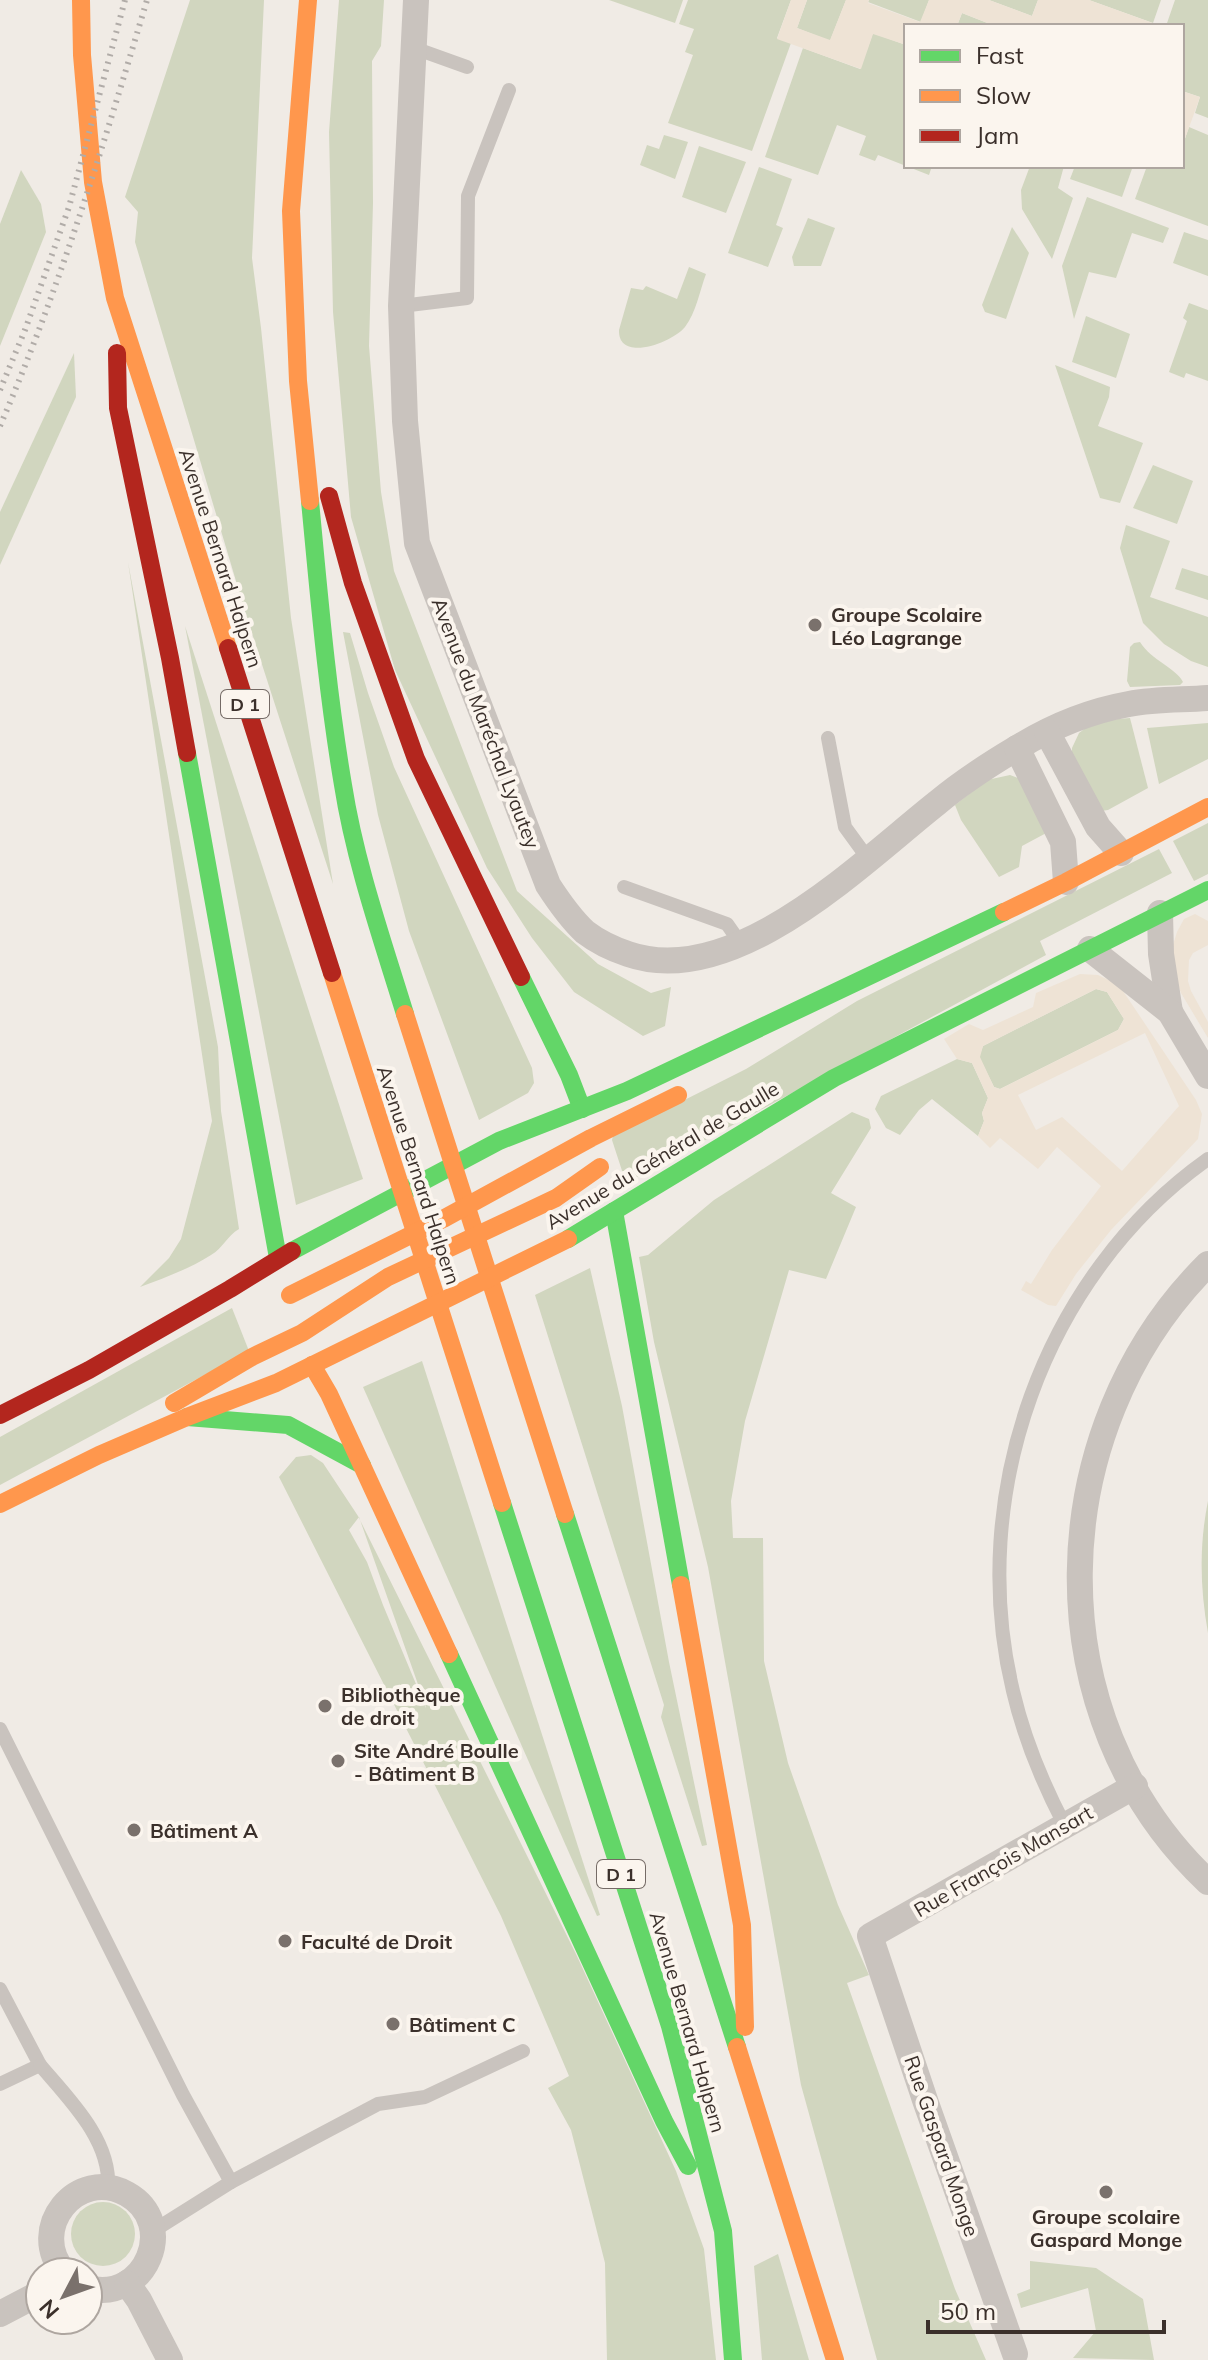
<svg xmlns="http://www.w3.org/2000/svg" width="1208" height="2360" font-family="Mulish,sans-serif">
  <rect width="100%" height="100%" fill="#f0ebe5"/>
  <!-- green -->
  <g fill="#d1d6bf" fill-rule="evenodd">
    <polygon points="190,0 264,0 252,258 261,328 291,618 333,884 247,618 135,242 138,212 125,197"/>
    <polygon points="339,0 384,0 381,46 372,61 373,203 369,346 381,492 394,571 517,891 598,964 651,993 671,987 665,1026 643,1036 574,992 532,938 487,868 395,670 351,517 333,312 329,132"/>
    <polygon points="609,0 683,0 675,23"/>
    <polygon points="688,0 791,0 777,38 791,43 752,151 668,123 693,55 685,52 694,29 679,24"/>
    <polygon points="807,0 846,0 830,41 797,28"/>
    <polygon points="869,0 929,0 921,22 868,2"/>
    <polygon points="989,0 1038,0 1032,16"/>
    <polygon points="1089,0 1161,0 1153,23"/>
    <polygon points="1175,0 1208,0 1208,118 1195,113 1200,97 1182,91 1182,26 1166,26"/>
    <polygon points="962,13 995,26 957,26"/>
    <polygon points="873,33 906,45 906,166 932,166 929,175 878,155 875,161 859,155 866,136 837,125 818,175 765,157 803,48 860,69"/>
    <polygon points="1189,127 1208,135 1208,226 1135,199 1147,166 1182,166 1182,147"/>
    <polygon points="664,135 688,142 675,179 640,165 647,145 659,149"/>
    <polygon points="699,146 746,162 726,213 682,197"/>
    <polygon points="1030,166 1064,166 1058,188 1073,198 1052,259 1022,209 1021,190"/>
    <polygon points="1075,166 1133,166 1122,197 1070,179"/>
    <polygon points="759,167 792,179 776,225 783,228 768,267 728,253"/>
    <polygon points="21,170 41,204 46,232 0,346 0,224"/>
    <polygon points="1087,197 1169,228 1163,243 1132,233 1116,278 1089,272 1074,319 1062,266"/>
    <polygon points="808,218 835,228 821,266 794,266 792,257"/>
    <polygon points="1012,227 1029,253 1006,319 985,312 982,305"/>
    <polygon points="1184,232 1208,240 1208,276 1173,263"/>
    <path d="M689,267l17,7c-6,16 -10,39 -21,53 -13,16 -67,36 -66,3l12,-42 12,2 3,-4 31,13z"/>
    <polygon points="1189,303 1208,310 1208,381 1186,373 1184,378 1169,372 1187,321 1183,318"/>
    <polygon points="1086,316 1130,334 1116,378 1072,362"/>
    <polygon points="74,353 76,397 0,565 0,512"/>
    <polygon points="1055,365 1110,387 1109,397 1098,426 1143,443 1120,503 1100,498"/>
    <polygon points="1153,465 1193,481 1177,524 1133,508"/>
    <polygon points="1126,525 1170,541 1150,597 1208,617 1208,667 1191,661 1164,644 1143,623 1120,548"/>
    <path d="M128,562l90,485 3,64 18,118c-12,7 -16,19 -28,26 -22,14 -47,23 -71,32l29,-29 12,-19 31,-118z"/>
    <polygon points="1182,568 1208,576 1208,600 1175,589"/>
    <polygon points="185,626 363,1179 296,1205"/>
    <polygon points="343,632 350,633 368,693 394,767 532,1068 534,1083 528,1093 479,1120 409,931 378,815"/>
    <path d="M1140,642c11,18 36,26 43,40l-3,3 -50,2 -3,-6 3,-34 4,-4z"/>
    <polygon points="1130,718 1148,788 1108,810 1101,811 1072,767 1072,748 1079,733 1095,721"/>
    <polygon points="1208,723 1208,759 1159,784 1147,728"/>
    <polygon points="1010,775 1018,778 1050,831 1022,846 1019,867 999,877 961,820 955,805 987,780"/>
    <polygon points="1208,823 1208,874 1194,881 1173,841"/>
    <polygon points="1159,849 1172,873 1040,941 1046,955 626,1183 612,1140 613,1136 746,1069 857,1001"/>
    <polygon points="1096,989 1107,992 1124,1019 1118,1030 1000,1089 994,1087 979,1057 983,1046"/>
    <polygon points="957,1059 972,1063 988,1098 982,1113 984,1121 978,1136 932,1099 919,1110 900,1135 886,1128 875,1109 881,1096"/>
    <polygon points="852,1112 869,1119 871,1128 831,1193 856,1207 826,1279 789,1270 745,1421 731,1501 733,1538 763,1538 764,1661 788,1763 838,1905 869,1975 847,1983 955,2289 986,2360 877,2360 801,2085 708,1567 654,1342 639,1257 648,1255 714,1200"/>
    <polygon points="590,1268 622,1406 669,1662 707,1845 702,1846 661,1717 664,1705 535,1295"/>
    <polygon points="232,1308 249,1351 0,1485 0,1437"/>
    <polygon points="422,1361 600,1915 597,1916 363,1387"/>
    <path d="M311,1455l12,8 35,53 218,438 100,217 28,78 12,111h-109l-2,-97 -34,-133 -23,-42 21,-12 -68,-160 -222,-439 17,-20zM359,1517l67,190v1l-43,-103 -16,-43 -18,-32z"/>
    <path d="M1208,1501v132c-8,-44 -9,-88 0,-132z"/>
    <circle cx="103" cy="2234" r="32"/>
    <polygon points="778,2254 809,2360 762,2360 754,2266"/>
    <polygon points="1030,2261 1096,2268 1143,2299 1154,2360 1073,2358 1096,2331 1088,2288 1021,2308 1017,2294 1030,2289"/>
  </g>
  <!-- plaza -->
  <g fill="#eee3d5" fill-rule="evenodd">
    <polygon points="791,0 807,0 797,28 830,40 846,0 869,0 868,3 920,22 929,0 989,0 1032,16 1038,0 1089,0 1161,26 995,26 962,13 957,26 906,26 906,45 873,34 861,69 777,39"/>
    <polygon points="1182,91 1200,97 1182,147"/>
    <polygon points="1195,914 1208,921 1208,945 1193,953 1189,960 1188,981 1191,991 1208,1022 1208,1038 1181,993 1176,980 1172,948 1177,932 1184,919"/>
    <path d="M1080,974l18,1 15,7 10,9 73,109 6,14 -4,25 -87,91 -35,44 -20,32 -8,-1 -27,-15 5,-9 5,3 21,-34 49,-64 -44,-39 -19,22 -38,-31 -10,10 -12,-12 6,-15 -2,-8 6,-15 -16,-35 -15,-4 -13,-20 25,-15 14,6 50,-23 3,-14zM1096,989l11,3 17,27 -6,11 -118,59 -6,-2 -14,-30 3,-11zM1145,1033l34,73 -57,65 -60,-54 -26,13 -18,-35z"/>
  </g>
  <g fill="none" stroke-linecap="round" stroke-linejoin="round">
    <!-- lane -->
    <g stroke="#c9c3be" stroke-width="14">
      <polyline points="414,48 467,67"/>
      <polyline points="401,306 467,298 468,196 509,90"/>
      <polyline points="828,738 845,827 869,860"/>
      <polyline points="624,887 727,924 741,944"/>
      <polyline points="0,1729 183,2095 231,2182"/>
      <path d="M1065,1826c-23,-44 -41,-88 -52,-135 -47,-195 30,-415 195,-532"/>
      <polyline points="0,1989 40,2065 0,2084"/>
      <path d="M40,2065c29,34 71,75 68,122"/>
      <polyline points="153,2231 231,2182 378,2104 425,2097 523,2051"/>
    </g>
    <!-- street -->
    <g stroke="#c9c3be" stroke-width="26">
      <path d="M416,0l-15,306 4,115 12,122 131,342c11,17 22,33 37,47 13,10 28,17 43,22 106,37 233,-91 309,-151 24,-20 53,-39 80,-55 34,-21 73,-37 112,-44 26,-5 53,-4 79,-6"/>
      <polyline points="1047,732 1098,827 1121,853"/>
      <polyline points="1017,748 1063,842 1066,882"/>
      <polyline points="1160,913 1161,954 1170,1012"/>
      <polyline points="1090,949 1170,1012 1208,1076"/>
      <path d="M1208,1264c-167,166 -175,453 0,618"/>
      <path d="M64,2272c-37,-43 13,-106 63,-78 52,29 19,109 -39,94"/>
      <polyline points="127,2283 139,2300 170,2360"/>
      <polyline points="0,2314 40,2293"/>
      <polyline points="1015,2354 926,2103 870,1936 1135,1786"/>
    </g>
    <!-- fast -->
    <g stroke="#63d668" stroke-width="18">
      <path d="M310,501c9,94 17,190 33,284 12,77 39,154 62,229"/>
      <polyline points="187,753 278,1258"/>
      <polyline points="521,977 569,1075 582,1109"/>
      <polyline points="614,1211 681,1585"/>
      <polyline points="568,1239 834,1078 1208,890"/>
      <polyline points="292,1251 499,1141 627,1091 1004,912"/>
      <polyline points="187,1417 288,1425 362,1465"/>
      <polyline points="502,1503 670,2026 723,2231 733,2360"/>
      <polyline points="565,1514 737,2047"/>
      <polyline points="449,1654 664,2121 688,2166"/>
    </g>
    <!-- slow -->
    <g stroke="#ff974d" stroke-width="18">
      <polyline points="81,0 82,55 93,182 115,298 228,648"/>
      <polyline points="308,0 291,211 298,381 310,501"/>
      <polyline points="1004,912 1066,882 1208,807"/>
      <polyline points="332,973 502,1503"/>
      <polyline points="405,1014 565,1514"/>
      <polyline points="290,1295 443,1219 591,1138 678,1095"/>
      <polyline points="312,1365 329,1394 449,1654"/>
      <polyline points="174,1403 252,1357 302,1333 388,1277 556,1198 600,1167"/>
      <polyline points="0,1504 99,1455 187,1417 276,1383 568,1239"/>
      <polyline points="681,1585 742,1925 745,2027"/>
      <polyline points="737,2047 835,2360"/>
    </g>
    <!-- jam -->
    <g stroke="#b3261e" stroke-width="18">
      <polyline points="117,353 118,408 170,658 187,753"/>
      <polyline points="329,496 353,583 416,759 521,977"/>
      <polyline points="228,648 332,973"/>
      <polyline points="0,1415 89,1370 230,1289 292,1251"/>
    </g>
    <!-- rail -->
    <g stroke="#b1aca8" stroke-width="6" stroke-dasharray="2 6" stroke-linecap="butt">
      <polyline points="0,390 25,330 69,207 125,0"/>
      <path d="M0,426c60,-139 104,-282 147,-426"/>
    </g>
  </g>
  <!-- markers -->
  <g fill="#7a716c" stroke="#fbf5ee" stroke-width="3">
    <circle cx="815" cy="625" r="8"/>
    <circle cx="325" cy="1706" r="8"/>
    <circle cx="338" cy="1761" r="8"/>
    <circle cx="134" cy="1830" r="8"/>
    <circle cx="285" cy="1941" r="8"/>
    <circle cx="393" cy="2024" r="8"/>
    <circle cx="1106" cy="2192" r="8"/>
  </g>
  <g text-anchor="middle" dominant-baseline="central" stroke-width="8" stroke-linejoin="round" paint-order="stroke">
    <!-- shield labels -->
    <g fill="#fbf5ee" stroke="#756b66" stroke-width="2">
      <rect x="221" y="690" width="48" height="28" rx="6"/>
      <rect x="597" y="1860" width="48" height="28" rx="6"/>
    </g>
    <g font-size="18" font-weight="bold" fill="#3b302b">
      <text x="245" y="704">D 1</text>
      <text x="621" y="1874">D 1</text>
    </g>
    <!-- street labels -->
    <g font-size="20" fill="#3b302b" stroke="#fbf5ee">
      <text transform="translate(221 558) rotate(72)">Avenue Bernard Halpern</text>
      <text transform="translate(486 723) rotate(69)">Avenue du Maréchal Lyautey</text>
      <text transform="translate(662 1155) rotate(-31)">Avenue du Général de Gaulle</text>
      <text transform="translate(419 1175) rotate(72)">Avenue Bernard Halpern</text>
      <text transform="translate(1003 1861) rotate(-30)">Rue François Mansart</text>
      <text transform="translate(688 2022) rotate(74)">Avenue Bernard Halpern</text>
      <text transform="translate(942 2146) rotate(71)">Rue Gaspard Monge</text>
    </g>
    <!-- poi labels -->
    <g font-size="20" font-weight="bold" fill="#3b302b" stroke="#fbf5ee" text-anchor="start">
      <text x="831" y="614">Groupe Scolaire<tspan x="831" dy="23">Léo Lagrange</tspan></text>
      <text x="341" y="1694">Bibliothèque<tspan x="341" dy="23">de droit</tspan></text>
      <text x="354" y="1750">Site André Boulle<tspan x="354" dy="23">- Bâtiment B</tspan></text>
      <text x="150" y="1830">Bâtiment A</text>
      <text x="301" y="1941">Faculté de Droit</text>
      <text x="409" y="2024">Bâtiment C</text>
      <text x="1106" y="2216" text-anchor="middle">Groupe scolaire<tspan x="1106" dy="23">Gaspard Monge</tspan></text>
    </g>
  </g>
  <!-- legend -->
  <rect x="904" y="24" width="280" height="144" fill="#fbf5ee" stroke="#aea6a0" stroke-width="2"/>
  <rect x="920" y="50" width="40" height="12" fill="#63d668" stroke="#aea6a0" stroke-width="2"/>
  <text x="976" y="64" font-size="24" fill="#3b302b">Fast</text>
  <rect x="920" y="90" width="40" height="12" fill="#ff974d" stroke="#aea6a0" stroke-width="2"/>
  <text x="976" y="104" font-size="24" fill="#3b302b">Slow</text>
  <rect x="920" y="130" width="40" height="12" fill="#b3261e" stroke="#aea6a0" stroke-width="2"/>
  <text x="976" y="144" font-size="24" fill="#3b302b">Jam</text>
  <!-- north arrow -->
  <g transform="translate(64 2296) rotate(229)"><circle r="38" fill="#fbf5ee" stroke="#aea6a0" stroke-width="2"/>
  <path d="M0-6L14 30L0 20L-14 30Z" fill="#7a716c"/>
  <text y="-12" font-size="22" font-weight="bold" text-anchor="middle" fill="#3b302b">N</text>
  </g>
  <!-- scale -->
  <path d="M928 2320v12h236v-12" fill="none" stroke="#3b302b" stroke-width="4"/>
  <text x="940" y="2320" font-size="24" fill="#3b302b" stroke="#fbf5ee" stroke-width="6" paint-order="stroke">50 m</text>
</svg>
